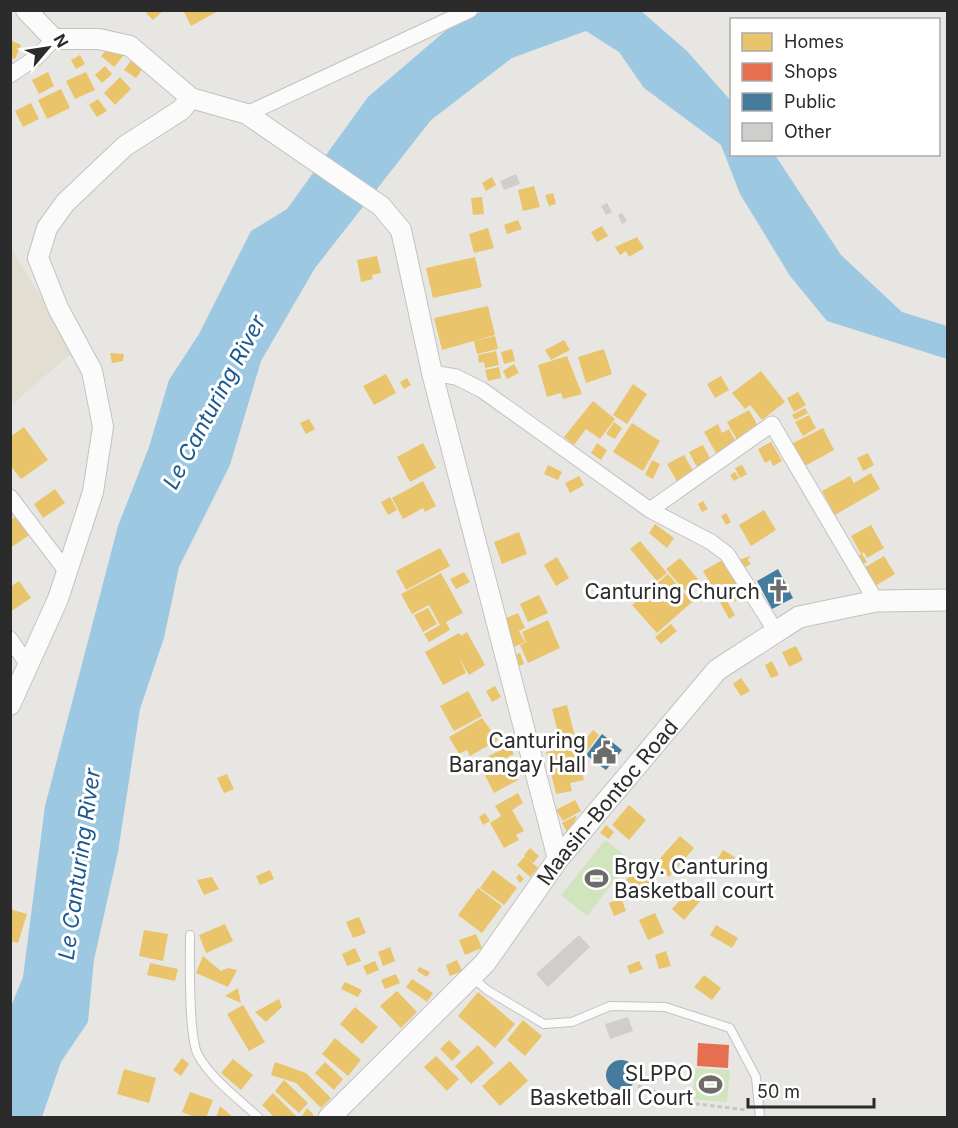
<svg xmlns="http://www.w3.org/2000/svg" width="958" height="1128" font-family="Inter,sans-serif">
  <rect width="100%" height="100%" fill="#e8e6e2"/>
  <!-- education -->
  <polygon fill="#e2ded1" points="10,246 73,352 11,405 10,405"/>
  <!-- pitch -->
  <g fill="#d0e4bd">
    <polygon points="605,840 631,860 587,916 561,895"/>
    <polygon points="695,1068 730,1070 727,1102 692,1099"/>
  </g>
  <!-- water -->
  <polygon fill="#9dc8e2" points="486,10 641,11 687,51 731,101 732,154 775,155 841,255 902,312 947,326 947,359 827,321 790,276 740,194 721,145 644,88 619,52 586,31 512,58 431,120 315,268 261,361 230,465 179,567 164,638 140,709 118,852 94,960 88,1022 61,1062 42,1117 11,1117 10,1009 23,977 45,806 118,526 149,447 169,380 199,334 251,231 287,209 368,97 457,21"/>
  <!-- homes -->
  <g fill="#e9c46a">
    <polygon points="149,10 164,10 153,20 146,13"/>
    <polygon points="183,10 220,10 191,26"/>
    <polygon points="10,40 21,45 15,59 10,57"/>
    <polygon points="112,44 124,55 114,67 101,56"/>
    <polygon points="80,55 85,64 76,69 71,60"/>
    <polygon points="135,55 147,63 136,78 124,70"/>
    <polygon points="105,66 112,74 102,83 95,75"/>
    <polygon points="48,72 54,86 39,94 32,80"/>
    <polygon points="86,72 95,90 75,99 66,81"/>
    <polygon points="120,77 131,89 115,105 104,93"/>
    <polygon points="61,89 70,108 47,119 38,100"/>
    <polygon points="98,99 107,111 97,117 89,105"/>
    <polygon points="31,103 39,119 23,127 15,111"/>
    <polygon points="492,177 496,185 486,191 482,183"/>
    <polygon points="534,186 540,207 523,211 518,190"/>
    <polygon points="553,193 556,204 549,206 545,195"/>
    <polygon points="482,197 484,214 473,215 471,198"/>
    <polygon points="518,220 522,229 507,234 504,225"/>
    <polygon points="602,226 608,236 597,242 591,232"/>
    <polygon points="488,228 494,248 474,253 469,234"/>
    <polygon points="637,237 644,248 629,257 626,251 620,255 615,247"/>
    <polygon points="377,256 381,273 372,275 373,279 361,282 357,260"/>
    <polygon points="475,257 482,287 433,298 426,268"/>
    <polygon points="488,306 495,335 442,350 434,318"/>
    <polygon points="495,336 498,349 477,354 474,341"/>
    <polygon points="564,340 570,350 551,360 545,350"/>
    <polygon points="512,349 515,361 504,364 501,352"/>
    <polygon points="604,349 612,374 586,383 578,357"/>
    <polygon points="496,351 499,365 485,368 484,362 479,363 478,355"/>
    <polygon points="110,353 124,354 123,361 112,363"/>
    <polygon points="567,356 582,394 563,399 561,393 547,397 538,365"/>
    <polygon points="514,364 519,373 507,379 503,371"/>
    <polygon points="499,367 501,378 488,381 485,370"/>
    <polygon points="761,371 785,402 762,420 750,405 745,409 732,393"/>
    <polygon points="386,374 396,393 374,405 363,386"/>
    <polygon points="721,376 729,390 715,398 707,384"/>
    <polygon points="407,378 411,385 404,389 400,382"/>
    <polygon points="633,384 647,394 627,424 613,415"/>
    <polygon points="798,392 806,405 794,412 787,398"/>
    <polygon points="593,401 615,419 600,439 586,429 574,445 564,437"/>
    <polygon points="805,408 808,413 795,420 792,415"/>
    <polygon points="749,410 758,426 737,440 727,422"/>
    <polygon points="809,415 816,428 803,436 795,422"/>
    <polygon points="309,419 315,429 306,434 300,423"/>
    <polygon points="614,422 622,428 615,439 606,434"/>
    <polygon points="632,423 660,441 643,471 613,452"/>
    <polygon points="718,424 722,433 729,429 736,442 716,453 704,432"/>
    <polygon points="24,427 48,460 21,479 10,465 10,437"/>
    <polygon points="823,428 834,450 803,467 791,444"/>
    <polygon points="771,442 782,461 773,466 770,460 765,463 758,449"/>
    <polygon points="423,443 436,468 410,482 397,457"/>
    <polygon points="597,443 607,450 601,460 591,453"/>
    <polygon points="703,445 712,462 698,469 689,452"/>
    <polygon points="868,453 874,465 863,471 857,458"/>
    <polygon points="684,455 696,476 679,485 667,464"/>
    <polygon points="652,460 660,464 653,479 645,475"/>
    <polygon points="548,465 562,472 558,480 544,474"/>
    <polygon points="742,465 747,474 740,478 735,468"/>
    <polygon points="735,472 739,478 734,481 730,475"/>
    <polygon points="871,473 880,489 835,515 822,491 850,476 858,491 854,483"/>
    <polygon points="579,476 584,485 570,493 565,483"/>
    <polygon points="423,481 436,506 425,512 423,508 403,519 392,498"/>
    <polygon points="55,489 65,503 43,518 34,504"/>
    <polygon points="390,497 397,510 388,515 381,502"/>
    <polygon points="703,501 708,509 702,512 698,504"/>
    <polygon points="764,510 776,530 751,546 739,525"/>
    <polygon points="21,513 34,532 10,548 10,520"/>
    <polygon points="726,513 731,522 726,525 721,516"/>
    <polygon points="655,524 674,538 667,548 649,533"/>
    <polygon points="871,525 884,548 867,558 864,552 862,554 867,562 861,565 857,556 861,554 851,536"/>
    <polygon points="519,532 527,554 502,564 494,542"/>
    <polygon points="640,541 667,573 657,581 630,549"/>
    <polygon points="440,548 450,566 406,590 396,571"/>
    <polygon points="750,556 748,560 751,564 743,568 739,560"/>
    <polygon points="884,556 895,574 875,586 864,568"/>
    <polygon points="557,557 569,578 556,586 544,565"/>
    <polygon points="680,558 698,579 685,591 666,569"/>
    <polygon points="726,558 743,588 720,601 703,571"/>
    <polygon points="464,572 470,582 456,589 450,579"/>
    <polygon points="441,573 463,613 446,622 450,630 429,642 424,634 440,625 429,605 412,614 401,594"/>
    <polygon points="668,574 692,602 657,633 632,605"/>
    <polygon points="19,581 31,598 10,612 10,587"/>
    <polygon points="745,588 748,594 734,602 731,596"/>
    <polygon points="539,595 548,613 528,622 520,604"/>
    <polygon points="726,599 735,615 729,619 720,602"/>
    <polygon points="428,608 437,624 423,632 414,615"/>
    <polygon points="518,613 525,628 519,631 525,642 514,647 504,619"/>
    <polygon points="548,620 560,648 528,663 520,645 526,642 522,632"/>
    <polygon points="671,624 677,631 661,644 655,637"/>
    <polygon points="467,632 485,665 469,675 459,658 466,673 443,685 425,652 459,633 461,636"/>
    <polygon points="796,646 803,660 789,667 782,652"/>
    <polygon points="520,653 524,664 515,667 511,656"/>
    <polygon points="772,661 779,675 771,678 765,665"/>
    <polygon points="741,678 750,691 741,696 733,684"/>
    <polygon points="495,686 501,697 492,702 486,691"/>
    <polygon points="468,691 482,716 454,731 440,706"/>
    <polygon points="567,705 576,741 561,745 552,709"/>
    <polygon points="482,718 498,740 470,756 467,750 459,754 449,737"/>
    <polygon points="593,730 599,735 585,754 578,749"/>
    <polygon points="506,739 514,754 506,758 518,780 494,793 478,762 502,749 499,743"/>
    <polygon points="575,746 584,780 570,783 572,791 556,794 546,752"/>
    <polygon points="227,774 234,789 224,793 217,778"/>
    <polygon points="518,793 523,803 512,810 524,831 516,835 519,840 504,848 490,823 501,816 495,806"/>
    <polygon points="575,800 581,811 563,821 556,810"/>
    <polygon points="629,805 646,820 629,840 612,825"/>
    <polygon points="485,813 490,821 483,825 479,817"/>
    <polygon points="577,815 569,835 562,823"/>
    <polygon points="606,825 614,832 609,839 600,833"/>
    <polygon points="680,836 694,848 669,877 655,864"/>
    <polygon points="530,848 539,856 533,863 524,855"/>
    <polygon points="723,850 735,857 729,869 716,861"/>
    <polygon points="525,856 538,868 530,877 517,865"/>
    <polygon points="641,864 657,879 642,895 626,880"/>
    <polygon points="270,870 274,879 260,885 256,876"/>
    <polygon points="493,870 517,888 504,905 480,888"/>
    <polygon points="519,874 524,879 520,883 516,878"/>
    <polygon points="212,877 219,889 204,895 197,880"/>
    <polygon points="478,888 502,906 482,933 458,915"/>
    <polygon points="689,890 701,900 684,920 672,909"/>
    <polygon points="621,898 626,911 614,916 609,903"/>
    <polygon points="10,909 27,914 18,943 10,941"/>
    <polygon points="655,913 664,933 648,940 639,920"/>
    <polygon points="359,917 366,933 353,938 346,922"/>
    <polygon points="225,924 233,941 206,953 199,935"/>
    <polygon points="716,925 738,938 732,948 710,935"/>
    <polygon points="144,930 168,934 163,961 139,956"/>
    <polygon points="476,934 482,948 465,955 459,940"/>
    <polygon points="390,947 395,961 383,966 378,952"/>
    <polygon points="355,948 361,961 347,966 342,954"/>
    <polygon points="666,951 671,966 659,969 655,955"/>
    <polygon points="203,956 221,971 228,968 237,970 228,987 196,973"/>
    <polygon points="457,960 462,971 450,976 446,965"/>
    <polygon points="375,961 379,970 367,975 363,966"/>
    <polygon points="639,961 643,969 630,974 627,966"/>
    <polygon points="150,963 178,969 175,981 147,975"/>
    <polygon points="419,967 430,972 427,977 417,971"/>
    <polygon points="396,974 400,983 385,989 381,980"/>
    <polygon points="704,975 721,988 712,1000 694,987"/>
    <polygon points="412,979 433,993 427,1002 406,987"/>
    <polygon points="345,982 362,990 358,997 341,989"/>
    <polygon points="238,988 241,1003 225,996"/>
    <polygon points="397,991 417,1012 401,1028 380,1006"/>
    <polygon points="478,992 515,1024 495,1048 458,1016"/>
    <polygon points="279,999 282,1007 266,1022 255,1012"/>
    <polygon points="243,1005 265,1042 249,1051 227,1014"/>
    <polygon points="355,1007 378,1027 362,1044 340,1024"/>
    <polygon points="523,1020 542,1036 525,1056 507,1040"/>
    <polygon points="335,1038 361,1060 348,1076 322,1054"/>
    <polygon points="449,1040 461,1052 452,1061 440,1049"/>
    <polygon points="478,1045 494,1063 471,1084 455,1066"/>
    <polygon points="436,1056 459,1079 447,1091 424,1067"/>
    <polygon points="182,1058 189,1064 181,1076 173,1070"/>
    <polygon points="233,1059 253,1075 241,1090 221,1073"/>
    <polygon points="510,1061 528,1081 500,1106 482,1086"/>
    <polygon points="275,1062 306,1073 331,1098 321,1108 296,1083 271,1075"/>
    <polygon points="325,1062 343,1079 334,1090 315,1073"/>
    <polygon points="124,1069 156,1078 149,1103 117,1094"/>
    <polygon points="284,1080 308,1103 299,1113 275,1091"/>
    <polygon points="190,1092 213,1100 206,1118 197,1118 182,1112"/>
    <polygon points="273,1093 298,1118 275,1118 262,1105"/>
    <polygon points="220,1106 234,1118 216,1118"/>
    <polygon points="307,1108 313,1114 314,1118 302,1116"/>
  </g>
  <!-- shops -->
  <polygon fill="#e76f51" points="698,1043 729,1045 728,1068 697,1066"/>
  <!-- public -->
  <g fill="#457b9d">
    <polygon points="778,569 793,598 772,609 757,581"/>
    <polygon points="602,734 622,750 606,770 586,755"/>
    <circle cx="621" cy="1075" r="15"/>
  </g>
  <!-- building -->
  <g fill="#d0cecb">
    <polygon points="516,174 520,184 504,190 500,181"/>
    <polygon points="607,203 612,212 606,215 601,206"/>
    <polygon points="622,213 627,221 622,224 618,215"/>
    <polygon points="579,935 590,947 548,987 536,974"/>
    <polygon points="628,1017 633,1031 610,1039 605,1024"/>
  </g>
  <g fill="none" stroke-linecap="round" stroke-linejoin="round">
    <defs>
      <g id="service">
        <path d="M190,935c0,24 -2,101 8,120 14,25 40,43 61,63"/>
        <polyline points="473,978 487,990 544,1024 572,1022 610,1006 665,1007 730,1028 756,1077 760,1118"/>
      </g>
      <g id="minor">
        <polyline points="10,75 37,57 54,39"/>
        <polyline points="247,114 470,10"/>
        <polyline points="432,373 456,377 482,390 650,510 711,542 727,554 775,630"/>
        <polyline points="10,497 67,572"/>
        <polyline points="650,510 772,424 876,601"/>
        <polyline points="10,639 28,665"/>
      </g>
      <g id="tertiary">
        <polyline points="26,10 54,39 99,39 130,46 191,98"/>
        <polyline points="10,705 58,599 93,492 103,427 92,371 58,308 38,258 47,228 65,203 125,146 181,110 191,98 247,114 381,206 401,230 432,373 558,859"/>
      </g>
      <g id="secondary">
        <path id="s1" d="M329,1118l156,-155 73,-104 159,-189 82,-53 77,-16 72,-1"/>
      </g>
    </defs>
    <!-- service casing -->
    <use href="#service" stroke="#c2c2c1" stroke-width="10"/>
    <!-- minor casing -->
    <use href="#minor" stroke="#c2c2c1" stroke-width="17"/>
    <!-- tertiary casing -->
    <use href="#tertiary" stroke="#c2c2c1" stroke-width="22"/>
    <!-- secondary casing -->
    <use href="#secondary" stroke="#c2c2c1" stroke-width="23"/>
    <!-- path -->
    <polyline stroke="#c6c6c6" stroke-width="3" stroke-dasharray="4.5 3" stroke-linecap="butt" points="638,1086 690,1103 747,1110"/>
    <!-- service -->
    <use href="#service" stroke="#fcfbfb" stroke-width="8"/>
    <!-- minor -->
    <use href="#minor" stroke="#fcfbfb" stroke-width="15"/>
    <!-- tertiary -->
    <use href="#tertiary" stroke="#fcfbfb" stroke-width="20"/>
    <!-- secondary -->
    <use href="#secondary" stroke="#fcfbfb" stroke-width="21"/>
  </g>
  <!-- icons -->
  <defs>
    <symbol id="church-bare" viewBox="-9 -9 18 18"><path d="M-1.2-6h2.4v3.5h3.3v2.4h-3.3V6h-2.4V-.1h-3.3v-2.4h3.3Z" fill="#6d6c6b" stroke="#fff" stroke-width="2.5" paint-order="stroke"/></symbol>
    <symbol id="civic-bare" viewBox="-9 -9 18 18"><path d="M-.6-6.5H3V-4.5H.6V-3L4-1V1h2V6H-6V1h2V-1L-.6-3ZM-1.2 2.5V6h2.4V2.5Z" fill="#6d6c6b" stroke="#fff" stroke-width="2.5" paint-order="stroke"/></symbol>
    <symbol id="stadium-bare" viewBox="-9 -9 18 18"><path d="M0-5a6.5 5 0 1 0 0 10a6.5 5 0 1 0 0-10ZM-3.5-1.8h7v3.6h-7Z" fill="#6d6c6b" stroke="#fff" stroke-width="2.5" paint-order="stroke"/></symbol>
  </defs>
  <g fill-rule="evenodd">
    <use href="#church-bare" x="762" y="574" width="33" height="33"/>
    <use href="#civic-bare" x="588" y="736" width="33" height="33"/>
    <use href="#stadium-bare" x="580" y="862" width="33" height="33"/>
    <use href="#stadium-bare" x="694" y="1068" width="33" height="33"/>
  </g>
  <g text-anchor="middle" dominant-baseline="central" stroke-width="6" stroke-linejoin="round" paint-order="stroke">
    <!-- poi labels -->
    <g font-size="21" fill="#2b2b2b" stroke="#fff" text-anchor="end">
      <text x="760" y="591">Canturing Church</text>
      <text x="586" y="740">Canturing<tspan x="586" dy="24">Barangay Hall</tspan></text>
      <text x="614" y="866" text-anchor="start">Brgy. Canturing<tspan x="614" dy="24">Basketball court</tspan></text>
      <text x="693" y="1073">SLPPO<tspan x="693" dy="24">Basketball Court</tspan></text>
    </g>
    <!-- street labels -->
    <g font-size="21" fill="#2b2b2b" stroke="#fff">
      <text stroke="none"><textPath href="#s1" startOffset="422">Maasin-Bontoc Road</textPath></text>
    </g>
    <!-- water labels -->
    <g font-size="22" font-style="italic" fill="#1c598e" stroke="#fff">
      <text transform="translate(214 402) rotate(-62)">Le Canturing River</text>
      <text transform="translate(79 864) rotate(-82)">Le Canturing River</text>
    </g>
  </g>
  <!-- border -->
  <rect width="958" height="1128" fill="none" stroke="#2b2b2b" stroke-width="24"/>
  <!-- legend -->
  <rect x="730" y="18" width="210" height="138" fill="#ffffff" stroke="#aaaaaa" stroke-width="1.5"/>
  <rect x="742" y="33" width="30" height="18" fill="#e9c46a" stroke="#aaaaaa" stroke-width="1.5"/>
  <text x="784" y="48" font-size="18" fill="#2b2b2b">Homes</text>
  <rect x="742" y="63" width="30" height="18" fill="#e76f51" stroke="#aaaaaa" stroke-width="1.5"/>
  <text x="784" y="78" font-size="18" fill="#2b2b2b">Shops</text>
  <rect x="742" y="93" width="30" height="18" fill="#457b9d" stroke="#aaaaaa" stroke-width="1.5"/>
  <text x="784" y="108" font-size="18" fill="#2b2b2b">Public</text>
  <rect x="742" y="123" width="30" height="18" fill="#d0cecb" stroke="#aaaaaa" stroke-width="1.5"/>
  <text x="784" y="138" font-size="18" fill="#2b2b2b">Other</text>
  <!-- north arrow -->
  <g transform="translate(48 48) rotate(61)" stroke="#ffffff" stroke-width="4.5" paint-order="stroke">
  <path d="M0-4.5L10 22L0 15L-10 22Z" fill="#2b2b2b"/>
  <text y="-9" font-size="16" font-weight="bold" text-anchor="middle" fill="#2b2b2b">N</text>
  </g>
  <!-- scale -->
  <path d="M748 1098v9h126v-9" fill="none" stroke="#2b2b2b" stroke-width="3"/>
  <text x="757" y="1098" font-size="18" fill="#2b2b2b" stroke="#ffffff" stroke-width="4.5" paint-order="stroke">50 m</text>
</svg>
